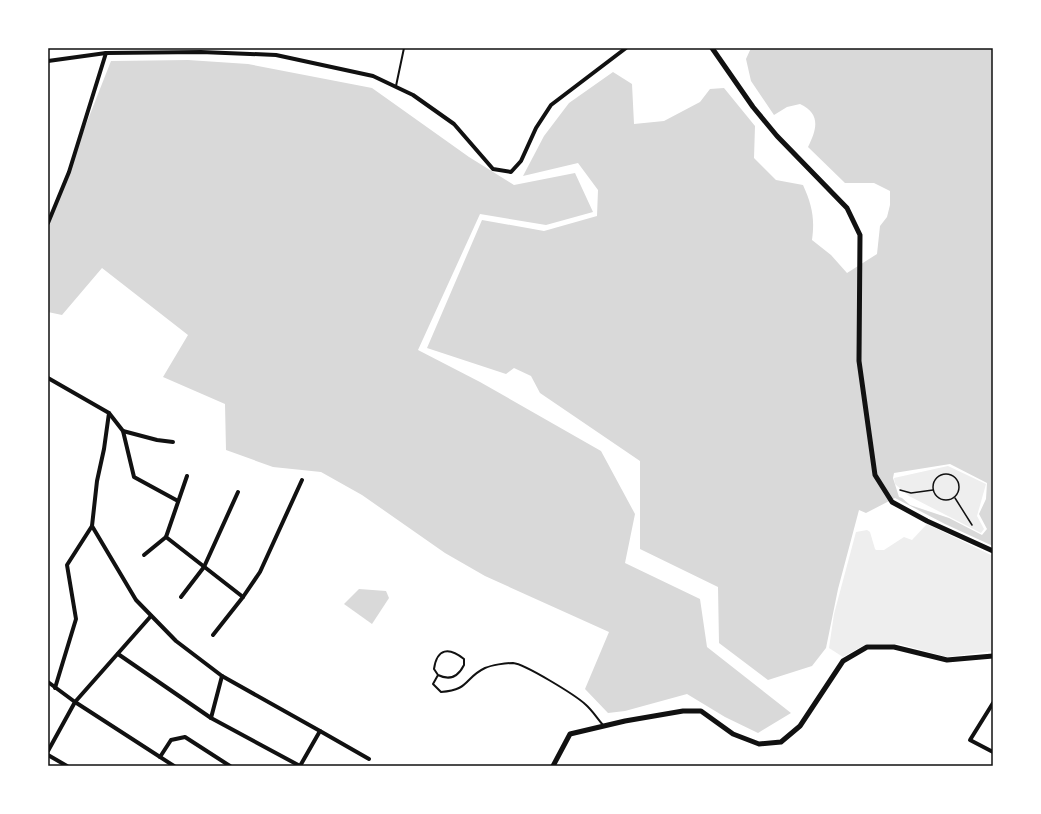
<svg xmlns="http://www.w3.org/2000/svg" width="1041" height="814" font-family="Rubik,sans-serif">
  <rect width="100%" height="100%" fill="#fff"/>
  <!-- green -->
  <g fill="#eee">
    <polygon points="948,466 986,484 977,516 984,529 981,533 909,496 895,484 894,478"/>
    <polygon points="927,524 993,556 993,651 947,657 899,644 866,644 843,657 829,648 834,614 856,532 867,530 870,532 875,549 876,550 884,550 904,537 912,540"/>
  </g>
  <!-- water -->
  <g fill="#d9d9d9" fill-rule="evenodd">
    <path d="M751,48h242v498l-48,-22 -50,-26 -29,15 -7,-3 -21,79 -12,59 -14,18 -44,14 -49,-37 -1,-56 -78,-38v-88l-100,-68 -9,-17 -17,-8 -8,6 -79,-26 55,-128 62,11 53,-15 1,-26 -20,-27 -55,13 21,-40 25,-33 44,-31 19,12 2,40 30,-3 36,-19 10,-13 14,-1 31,38 -1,32 22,22 27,5c9,20 12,33 9,55l19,15 16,18 30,-19 3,-28 7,-9 3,-12v-14l-16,-8h-29l-37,-36c9,-18 13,-33 -8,-43l-13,3 -13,8 -23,-34 -5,-22zM950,464l37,19 -1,16 -7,15 8,15 -5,6 -33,-17 -39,-13 -8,-7 -3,-1 -6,-19 1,-5z"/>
    <polygon points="188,60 248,64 372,88 469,157 514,185 575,173 593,212 546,225 480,214 418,350 480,382 601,451 635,514 625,563 700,599 707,647 791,713 758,733 725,717 687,694 625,711 608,713 585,689 609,632 485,576 445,553 362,495 321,472 273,467 226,450 225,404 163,377 188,335 102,268 62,315 48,312 48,221 111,61"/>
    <polygon points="359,589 386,591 389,598 372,624 344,604"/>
  </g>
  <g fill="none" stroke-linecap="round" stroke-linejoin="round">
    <!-- path -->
    <g stroke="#111" stroke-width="1.5">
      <circle cx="946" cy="487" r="13"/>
      <polyline points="900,490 911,493 933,490"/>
      <polyline points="955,498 972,525"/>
    </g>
    <!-- service -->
    <g stroke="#111" stroke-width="2">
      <polyline points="396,86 404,48"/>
      <path d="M438,675c12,6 20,2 26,-10v-6c-15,-12 -27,-11 -30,10l4,6 -5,9 8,8c29,-2 23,-14 44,-24 7,-3 20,-5 28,-5 12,1 62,32 72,41 7,6 12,14 18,21"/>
    </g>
    <!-- minor -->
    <g stroke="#111" stroke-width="4">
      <polyline points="48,61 106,53"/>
      <polyline points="48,223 69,172 106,53 201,52 276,55 373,76 413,95 454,124 493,169 511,172 521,161 536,128 551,105 626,48"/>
      <polyline points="48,378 109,413 104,449 97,481 92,526 136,600 176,641 222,676 320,731"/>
      <polyline points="109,413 123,431 134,477 178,501"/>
      <polyline points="123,431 157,440 173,442"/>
      <polyline points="187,476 166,537 243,597"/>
      <polyline points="144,555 166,537"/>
      <polyline points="181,597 204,567 238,492"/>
      <polyline points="213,635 243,597 260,572 302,480"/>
      <polyline points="118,654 211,718"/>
      <polyline points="222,676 211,718 300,766"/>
      <polyline points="48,682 75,702 174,766"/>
      <polyline points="55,688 76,619 67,565 92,526"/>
      <polyline points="993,703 970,740 993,752"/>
      <polyline points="48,751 75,702 151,616"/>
      <polyline points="48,755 67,766"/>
      <polyline points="160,757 171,740 185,737 230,766"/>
      <polyline points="300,766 320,731 369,759"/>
    </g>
    <!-- tertiary -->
    <g stroke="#111" stroke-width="5">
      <polyline points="712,48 753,107 777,136 847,208 860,235 859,361 875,475 892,502 927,521 993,551"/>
      <polyline points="553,766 570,734 625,721 683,711 701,711 733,734 759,744 781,742 800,726 843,661 867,647 894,647 947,660 993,656"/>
    </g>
  </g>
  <!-- border -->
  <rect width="1041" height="814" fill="none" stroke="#ffffff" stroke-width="98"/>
  <rect x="49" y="49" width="943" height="716" fill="none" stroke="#111" stroke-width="1.5"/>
</svg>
